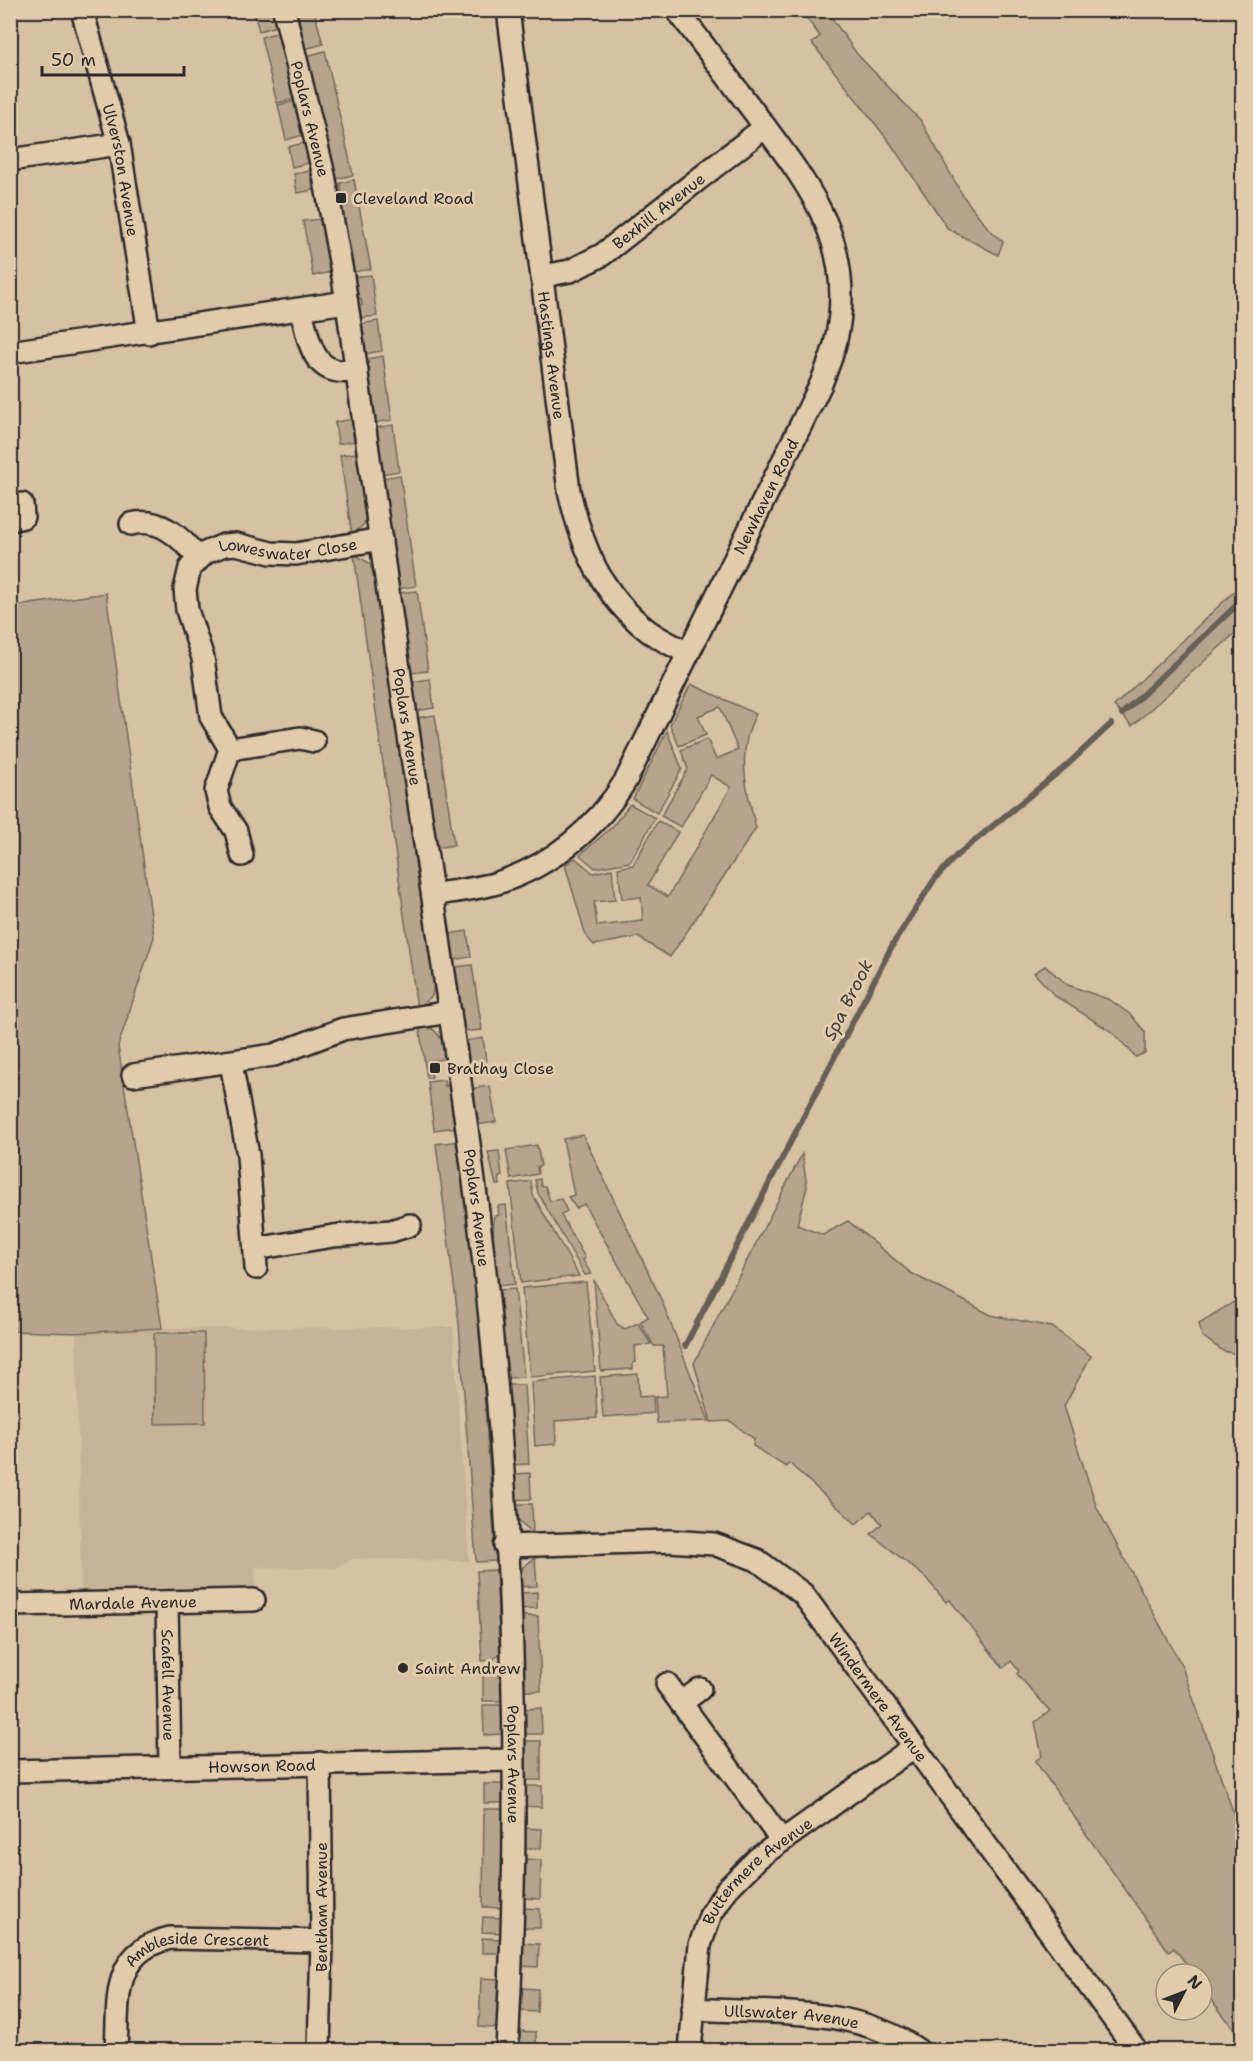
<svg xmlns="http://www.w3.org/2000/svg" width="1253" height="2061" font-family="'Shantell Sans',sans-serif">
  <rect width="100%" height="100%" fill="#d6c1a2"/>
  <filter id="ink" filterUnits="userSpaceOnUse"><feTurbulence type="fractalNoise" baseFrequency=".0167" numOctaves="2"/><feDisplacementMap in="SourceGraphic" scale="12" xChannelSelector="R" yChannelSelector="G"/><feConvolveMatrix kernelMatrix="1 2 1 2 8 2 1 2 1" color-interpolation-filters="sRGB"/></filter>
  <g filter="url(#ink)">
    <!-- built -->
    <polygon fill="#c6b397" points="453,1327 469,1561 352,1559 336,1568 255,1567 255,1587 81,1590 76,1333 162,1328"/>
    <!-- green -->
    <g fill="#b6a58c" stroke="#70685c" stroke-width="1.5">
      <polygon points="261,11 273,11 277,26 259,31 254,13"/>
      <polygon points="294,11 314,11 323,44 305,49"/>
      <polygon points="801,11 827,11 857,54 921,121 963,196 988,228 1003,242 998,255 948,229 891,144 812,43 820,36"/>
      <polygon points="279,32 295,99 277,103 261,37"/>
      <polygon points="325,51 353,175 335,179 306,56"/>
      <polygon points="295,101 303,135 286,140 278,105"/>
      <polygon points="304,143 309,163 292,167 288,147"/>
      <polygon points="310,171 313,190 297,193 294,174"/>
      <polygon points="354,180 371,269 353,272 340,206 344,204 340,183"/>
      <polygon points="322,219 331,272 313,276 303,221"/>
      <polygon points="371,275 377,316 360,318 358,305 362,305 361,298 357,298 353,277"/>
      <polygon points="378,321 382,351 364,354 360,324"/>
      <polygon points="383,356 392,420 374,423 365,359"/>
      <polygon points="353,419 356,441 338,444 335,422"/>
      <polygon points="393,425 399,471 381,474 374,428"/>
      <polygon points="358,453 367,515 363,525 352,535 340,455"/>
      <polygon points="400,475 416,586 398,589 382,478"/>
      <polygon points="354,554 369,563 375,575 435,979 432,996 417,1008"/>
      <polygon points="1242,584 1242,627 1132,726 1114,706"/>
      <polygon points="417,591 428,671 410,673 398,593"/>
      <polygon points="106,593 154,937 118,1046 162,1328 76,1333 11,1331 10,607"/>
      <polygon points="430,679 434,708 415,711 411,682"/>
      <path d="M691,684l65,30c-20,37 -10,76 0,114l-86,129 -32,-20 -44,8 -8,-9 -21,-71 10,-7 18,15 19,-4 3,31 -21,2 3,24 46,-5 -2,-24 -19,2 -4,-31 15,-3 25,-44 20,11 -30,53 20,12 63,-110 -20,-12 -30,52 -20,-11 27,-47 -7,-19 26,-11 9,20 22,-9 -18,-43 -22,9 8,19 -27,11 -9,-21z"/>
      <polygon points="435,715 454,845 435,848 416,718"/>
      <polygon points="667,731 682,769 657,813 633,799"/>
      <polygon points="630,804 655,818 630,862 595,868 580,855 613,826"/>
      <polygon points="467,931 471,957 452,960 448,934"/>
      <polygon points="472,965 482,1030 470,1031 463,1029 454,967"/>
      <polygon points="1045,966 1068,985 1110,1000 1131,1015 1145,1032 1145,1053 1136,1057 1112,1032 1055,996 1034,973"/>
      <path d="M419,1025c20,2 24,15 27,33l-17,4 3,16h-5z"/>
      <polygon points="483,1038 487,1068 469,1071 465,1041"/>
      <polygon points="444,1080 445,1086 451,1085 459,1127 434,1130 428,1082"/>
      <polygon points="490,1086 496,1122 477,1125 472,1091 475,1088"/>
      <polygon points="583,1135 661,1299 709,1421 657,1423 655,1397 667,1396 663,1346 654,1346 640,1322 648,1317 584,1204 576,1208 568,1197 574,1195 563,1139"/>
      <polygon points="461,1141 479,1321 496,1561 476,1562 459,1324 436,1144"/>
      <polygon points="537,1145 541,1166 537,1167 538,1174 511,1179 506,1150"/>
      <polygon points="499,1151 502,1176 499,1177 500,1185 496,1185 488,1152"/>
      <polygon points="802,1154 807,1187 797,1225 823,1235 848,1221 911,1273 991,1315 1052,1327 1091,1356 1064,1406 1097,1508 1181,1664 1236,1820 1242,1828 1242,2039 1202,1988 1202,1974 1191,1974 1192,1971 1174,1948 1169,1952 1035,1761 1042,1756 1035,1722 1050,1711 1017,1674 1019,1671 1011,1661 1003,1668 950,1600 946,1602 926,1578 871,1534 882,1524 871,1511 856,1524 789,1463 786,1467 753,1446 754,1439 730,1421 711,1422 694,1363"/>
      <polygon points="540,1179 541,1186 545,1186 550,1201 561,1199 567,1211 561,1215 585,1258 583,1260 591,1274 585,1275 538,1193 535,1180"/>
      <polygon points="531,1181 533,1195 579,1276 521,1283 510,1184"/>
      <polygon points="506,1205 515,1284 496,1286 492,1256 494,1216 499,1215 498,1206"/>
      <polygon points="594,1280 617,1324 625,1329 638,1323 651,1344 635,1346 636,1362 633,1363 633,1369 601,1371"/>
      <polygon points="586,1282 595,1371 530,1377 522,1288"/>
      <polygon points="515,1289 524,1377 505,1378 496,1290"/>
      <polygon points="1242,1297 1242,1355 1223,1351 1202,1336 1199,1323"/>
      <polygon points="154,1333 204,1333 205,1423 155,1424"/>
      <polygon points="638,1374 639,1397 653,1396 654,1413 603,1417 600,1377"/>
      <polygon points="595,1376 597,1418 555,1421 556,1444 535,1446 531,1382"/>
      <polygon points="506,1385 524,1385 529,1464 511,1465"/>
      <polygon points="530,1473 531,1499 513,1500 512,1474"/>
      <polygon points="513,1504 532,1504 533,1533 516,1518"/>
      <polygon points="535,1558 537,1586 517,1587 523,1567"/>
      <polygon points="496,1570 500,1653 493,1660 482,1661 477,1571"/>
      <polygon points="537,1592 537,1608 519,1609 518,1593"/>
      <polygon points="521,1616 538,1616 541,1691 524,1691"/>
      <polygon points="494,1669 501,1676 502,1701 483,1701 483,1670"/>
      <polygon points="483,1705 502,1705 502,1734 484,1735"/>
      <polygon points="541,1708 542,1734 523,1734 523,1709"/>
      <rect x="524" y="1741" width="17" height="39"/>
      <polygon points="484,1784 502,1784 503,1803 484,1803"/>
      <polygon points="523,1786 542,1786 542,1807 523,1806"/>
      <polygon points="484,1809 503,1809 501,1908 483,1907"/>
      <polygon points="523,1828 542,1829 541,1848 523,1848"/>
      <polygon points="523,1859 541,1860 540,1899 523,1898"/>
      <polygon points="522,1908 540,1909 540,1928 522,1928"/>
      <polygon points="483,1917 501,1918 501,1933 482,1932"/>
      <polygon points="482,1938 501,1939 500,1953 482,1953"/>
      <polygon points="521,1943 539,1944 538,1967 520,1966"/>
      <polygon points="481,1978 500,1979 497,2028 479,2027"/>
      <polygon points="520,1988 538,1989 537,2012 519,2011"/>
      <polygon points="518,2031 536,2032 536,2050 517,2050"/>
    </g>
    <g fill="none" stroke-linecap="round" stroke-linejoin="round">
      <!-- stream -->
      <g stroke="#665f54" stroke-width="6">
        <polyline points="1122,714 1242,600"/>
        <polyline points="685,1346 893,944 934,880 956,856 1066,766 1111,724"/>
      </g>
      <defs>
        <g id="minor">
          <path id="s1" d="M82,10l37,134 30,189"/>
          <path id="s2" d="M284,10l40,165 19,102c25,168 47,337 73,506 17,115 35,230 51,346 43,303 57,615 40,921"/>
          <path id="s3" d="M508,10l61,481c13,56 32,103 78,139 12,9 27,16 41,23"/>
          <polyline points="10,160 119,144"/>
          <path id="s4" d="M543,276l27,-5 32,-16 163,-128"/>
          <path d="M301,310c9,34 12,69 56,60"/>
          <polyline points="10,352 346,302"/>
          <polyline points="10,520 23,517 22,504"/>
          <path d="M131,524c29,-7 50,13 67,34"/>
          <polyline points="230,749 300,738 314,741"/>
          <path id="s5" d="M242,855l-6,-24 -16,-24 -4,-16 14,-42 -19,-32 -8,-59 -16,-48 -2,-21 5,-21 15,-15 19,-8 12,-1 35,9 25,1 85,-15"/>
          <path id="s6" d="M433,895c21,-4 44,-6 64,-12 54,-17 100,-55 129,-103l195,-396c5,-14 12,-29 15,-44 20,-91 -22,-148 -73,-216 -29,-38 -57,-76 -86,-114"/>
          <polyline points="231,1063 248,1155 256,1268"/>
          <polyline points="133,1075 274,1055 343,1029 450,1012"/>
          <polyline points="255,1249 333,1236 391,1231 410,1225"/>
          <path id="s7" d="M505,1546l165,-5 44,3 43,16 46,34 333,456"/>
          <path id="s8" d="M167,1603l3,164"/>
          <path id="s9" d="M10,1605l244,-5"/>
          <polyline points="667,1684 681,1703 700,1689"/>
          <polyline points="681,1703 782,1841"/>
          <path id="s10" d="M10,1771l503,-11"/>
          <path id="s11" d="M693,2009c74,5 162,-4 225,41"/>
          <path id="s12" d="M116,2050c3,-49 -6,-98 54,-112l152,3"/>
          <polyline points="319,2050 322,1941 320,1763"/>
          <path id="s13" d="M690,2050l10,-105 10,-29 17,-27 31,-31 157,-112"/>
        </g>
      </defs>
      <!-- minor casing -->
      <use href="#minor" stroke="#2b2b2b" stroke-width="26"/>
      <!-- minor -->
      <use href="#minor" stroke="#e1cbaa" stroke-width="21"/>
    </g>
  </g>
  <!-- markers -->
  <g fill="#2b2b2b" stroke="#e1cbaa" stroke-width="2">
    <rect x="335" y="192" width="12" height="12" rx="3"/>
    <rect x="429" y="1062" width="12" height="12" rx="3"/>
    <circle cx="403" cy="1668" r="6"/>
  </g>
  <g text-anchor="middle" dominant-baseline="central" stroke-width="6" stroke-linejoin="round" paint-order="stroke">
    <!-- street labels -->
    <g font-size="16" fill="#2b2b2b" stroke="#e1cbaa">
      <text stroke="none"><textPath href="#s2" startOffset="112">Poplars Avenue</textPath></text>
      <text stroke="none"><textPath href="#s1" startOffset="165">Ulverston Avenue</textPath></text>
      <text stroke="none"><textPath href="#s4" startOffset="135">Bexhill Avenue</textPath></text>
      <text stroke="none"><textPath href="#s3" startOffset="348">Hastings Avenue</textPath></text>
      <text stroke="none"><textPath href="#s6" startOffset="550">Newhaven Road</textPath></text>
      <text stroke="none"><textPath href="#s5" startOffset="411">Loweswater Close</textPath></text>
      <text stroke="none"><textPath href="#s2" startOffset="728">Poplars Avenue</textPath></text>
      <text stroke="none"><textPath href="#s2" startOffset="1214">Poplars Avenue</textPath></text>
      <text stroke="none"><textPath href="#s9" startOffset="123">Mardale Avenue</textPath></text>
      <text stroke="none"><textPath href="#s8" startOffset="82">Scafell Avenue</textPath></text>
      <text stroke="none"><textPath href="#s7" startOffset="440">Windermere Avenue</textPath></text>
      <text stroke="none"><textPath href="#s2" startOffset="1772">Poplars Avenue</textPath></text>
      <text stroke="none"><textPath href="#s10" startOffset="252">Howson Road</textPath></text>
      <text stroke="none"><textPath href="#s13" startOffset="202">Buttermere Avenue</textPath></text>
      <text transform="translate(321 1907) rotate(-90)">Bentham Avenue</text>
      <text stroke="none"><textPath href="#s12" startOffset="162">Ambleside Crescent</textPath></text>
      <text stroke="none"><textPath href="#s11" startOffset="99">Ullswater Avenue</textPath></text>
    </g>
    <!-- poi labels -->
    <g font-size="16" fill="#2b2b2b" stroke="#e1cbaa" text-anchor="start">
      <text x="353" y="198">Cleveland Road</text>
      <text x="447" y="1068">Brathay Close</text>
      <text x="415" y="1668">Saint Andrew</text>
    </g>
    <!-- water labels -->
    <g font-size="18" font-style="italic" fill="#44403c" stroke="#e1cbaa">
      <text transform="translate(848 1000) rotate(-63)">Spa Brook</text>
    </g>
  </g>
  <!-- margin -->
  <rect width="1253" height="2061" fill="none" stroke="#e1cbaa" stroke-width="36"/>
  <rect x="18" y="18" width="1217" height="2025" fill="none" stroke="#2b2b2b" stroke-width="2" filter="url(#ink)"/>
  <!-- north arrow -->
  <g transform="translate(1184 1992) rotate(48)"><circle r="28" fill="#e1cbaa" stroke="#988b77" stroke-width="1.5"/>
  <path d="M0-4.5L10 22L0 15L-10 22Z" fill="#2b2b2b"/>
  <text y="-9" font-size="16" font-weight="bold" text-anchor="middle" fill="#2b2b2b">N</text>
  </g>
  <!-- scale -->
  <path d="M42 66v9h142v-9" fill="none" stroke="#2b2b2b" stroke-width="3"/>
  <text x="51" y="66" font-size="18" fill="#2b2b2b" stroke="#e1cbaa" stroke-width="4.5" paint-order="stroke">50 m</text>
</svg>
